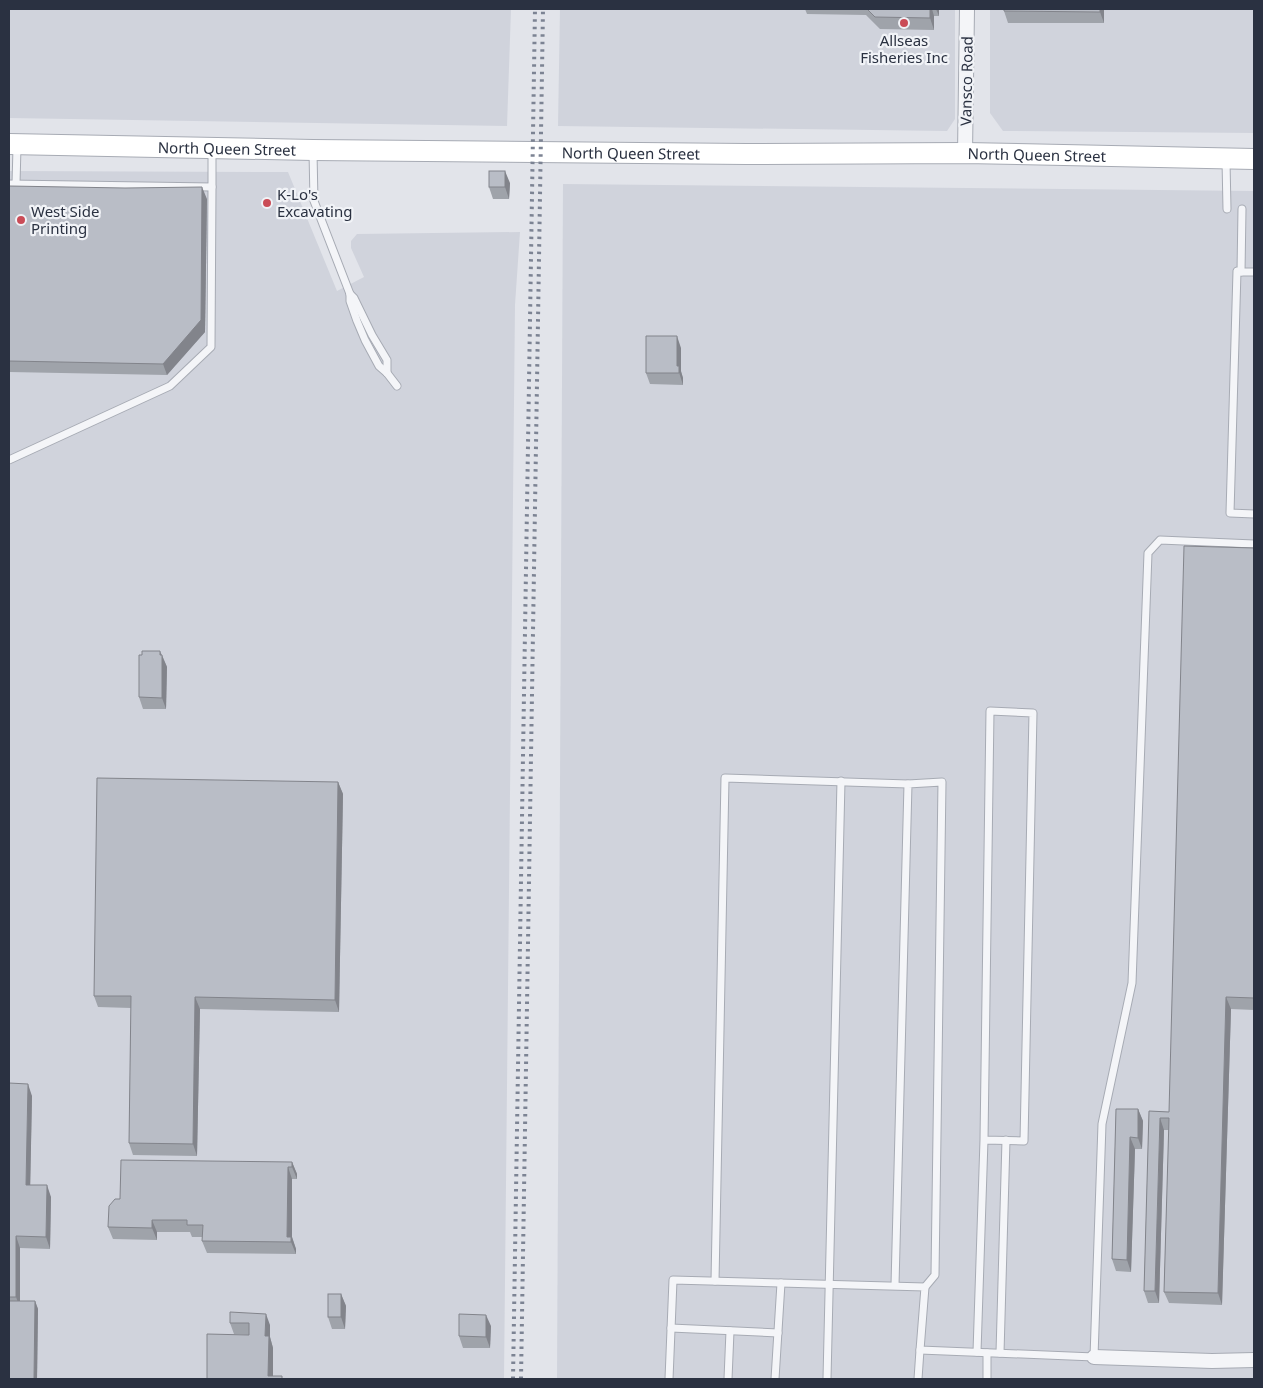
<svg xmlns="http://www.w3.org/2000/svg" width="1263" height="1388" font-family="'Noto Sans',sans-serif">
  <rect width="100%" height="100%" fill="#e2e4ea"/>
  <!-- built -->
  <g fill="#d0d3dc">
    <polygon points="9,9 511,9 507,126 9,118"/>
    <polygon points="560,9 955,9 955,119 947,131 558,126"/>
    <polygon points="990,9 1254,9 1254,133 1003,131 990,113"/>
    <polygon points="9,171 288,172 337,291 364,277 351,248 351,241 357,234 520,232 515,305 504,1379 9,1379"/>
    <polygon points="563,184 1254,191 1254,1379 557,1379"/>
  </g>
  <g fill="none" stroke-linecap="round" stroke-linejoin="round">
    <defs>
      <g id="service">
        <polyline points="313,152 314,201 350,294 350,301 357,321 365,340 379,366 387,373 397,386"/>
        <polyline points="1226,161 1227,209"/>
        <polyline points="9,184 212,187 212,151"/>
        <polyline points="16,184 17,147"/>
        <polyline points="1242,209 1241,272 1254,272"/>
        <polyline points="1241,272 1237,271 1230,513 1254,514"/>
        <polyline points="350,294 354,298 372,335 387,360 387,373"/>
        <polyline points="9,460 170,386 211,347 212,187"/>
        <polyline points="715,1281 725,778 908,784"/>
        <polyline points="895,1285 908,784 942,782 935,1275 925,1287"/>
        <polyline points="671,1328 778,1333"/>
        <polyline points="977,1352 984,1140 990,711 1033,713 1024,1141 984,1140"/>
        <polyline points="1000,1353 1006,1140"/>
        <polyline points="669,1379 673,1280 925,1287 920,1350 1094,1357 1102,1124 1132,983 1148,553 1160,540 1254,544"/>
        <polyline points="728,1379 730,1331"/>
        <polyline points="775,1379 781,1283"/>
        <polyline points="827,1379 841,781"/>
        <polyline points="918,1379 920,1350"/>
        <polyline points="987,1379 987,1353"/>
      </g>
      <g id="minor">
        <polyline points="965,153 967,9"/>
        <polyline points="1094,1357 1212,1361 1254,1360"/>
      </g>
      <g id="secondary">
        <path id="s1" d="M9,144l304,6 433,4 219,-1 289,6"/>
      </g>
    </defs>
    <!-- service casing -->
    <use href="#service" stroke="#a7abb4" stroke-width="9"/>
    <!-- minor casing -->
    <use href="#minor" stroke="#a7abb4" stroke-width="16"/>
    <!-- secondary casing -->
    <use href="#secondary" stroke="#a7abb4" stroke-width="22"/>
    <!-- service -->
    <use href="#service" stroke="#f4f5f8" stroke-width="7"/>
    <!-- minor -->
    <use href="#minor" stroke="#f4f5f8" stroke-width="14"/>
    <!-- secondary -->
    <use href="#secondary" stroke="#fff" stroke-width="20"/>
    <!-- rail -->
    <g stroke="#7c8393" stroke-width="4" stroke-dasharray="2.5 5" stroke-linecap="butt">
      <polyline points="513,1379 535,9"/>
      <polyline points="521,1379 543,9"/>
    </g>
  </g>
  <!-- wall -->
  <g fill="#9fa3aa">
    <polygon points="805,9 939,9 939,16 934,16 934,30 880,29 866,15 807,14"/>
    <polygon points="1104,9 1104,23 1008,23 1004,11"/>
    <polygon points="510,183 509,199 493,199 489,187"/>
    <polygon points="9,186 207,199 205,332 167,375 9,372"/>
    <polygon points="681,348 681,372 683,378 683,385 650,384 646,373"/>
    <polygon points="1254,548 1254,1010 1231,1009 1222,1305 1169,1303 1164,1292 1169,1130 1164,1130 1159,1303 1148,1303 1144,1291 1149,1111 1169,1112"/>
    <polygon points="142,655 162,655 167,667 166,709 143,709 139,697"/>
    <polygon points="338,782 343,794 339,1012 200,1009 197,1156 133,1155 129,1143 131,1008 98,1007 94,996"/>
    <polygon points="9,1083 32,1096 30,1185 51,1197 50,1249 20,1248 20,1301 35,1301 38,1309 37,1379 9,1379 10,1301 9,1298"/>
    <polygon points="1116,1109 1138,1109 1143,1121 1142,1149 1135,1149 1131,1272 1116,1271 1112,1259"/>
    <polygon points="292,1162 297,1174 297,1179 292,1179 292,1237 296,1249 296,1254 207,1253 202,1241 202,1237 192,1237 190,1232 157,1232 157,1240 113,1239 108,1227 120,1199"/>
    <polygon points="341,1294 346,1306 345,1329 332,1329 328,1317"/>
    <polygon points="230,1312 270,1325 270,1337 273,1348 273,1376 207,1379 249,1335 234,1334 230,1323"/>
    <polygon points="491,1326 490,1348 463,1348 459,1336"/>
  </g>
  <!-- shaded-wall -->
  <g fill="#82848b">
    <polygon points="930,9 932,9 934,16 934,30 930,18"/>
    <polygon points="936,9 939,9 939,16"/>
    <polygon points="1100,9 1104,9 1104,23 1100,12"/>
    <polygon points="505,171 510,183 509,199 505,187"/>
    <polygon points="202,187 207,199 205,332 167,375 163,364"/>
    <polygon points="677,336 681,348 681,371 683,378 683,385 677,366"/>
    <polygon points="160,651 167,667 166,709 162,698"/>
    <polygon points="338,782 343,794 339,1012 335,1000"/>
    <polygon points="195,997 200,1009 197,1156 193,1144"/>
    <polygon points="1226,997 1231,1009 1222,1305 1218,1293"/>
    <polygon points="28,1084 32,1096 30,1197 26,1185"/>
    <polygon points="1138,1109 1143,1121 1142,1149 1138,1138"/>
    <polygon points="1160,1118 1164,1130 1159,1303 1155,1291"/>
    <polygon points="1130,1137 1135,1149 1131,1272 1127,1260"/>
    <polygon points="292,1162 297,1174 297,1179 292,1167"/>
    <polygon points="288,1167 292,1179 292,1237 296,1249 296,1254 291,1242 287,1237"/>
    <polygon points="47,1185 51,1197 50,1249 46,1237"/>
    <polygon points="152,1220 157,1232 157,1240 152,1228"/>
    <polygon points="16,1236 20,1248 20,1308 16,1297"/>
    <polygon points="341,1294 346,1306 345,1329 341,1317"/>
    <polygon points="35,1301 38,1309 37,1379 34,1379"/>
    <polygon points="266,1314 270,1325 270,1337 273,1348 273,1379 268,1376 265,1336"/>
    <polygon points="486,1315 491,1326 490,1348 486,1337"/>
  </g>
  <!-- building -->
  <g fill="#b9bdc6" stroke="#82848b">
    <polygon points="867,9 930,9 930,18 875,17"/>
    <polygon points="1004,9 1100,9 1100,12 1004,11"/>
    <rect x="489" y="171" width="16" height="16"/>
    <polygon points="9,186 125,188 202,187 201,320 163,364 9,361"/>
    <polygon points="646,336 677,336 677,366 679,366 679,373 646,373"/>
    <polygon points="1184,546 1254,548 1254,998 1226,997 1218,1293 1164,1292 1169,1118 1160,1118 1155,1291 1144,1291 1149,1111 1169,1112"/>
    <polygon points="142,651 160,651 160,655 162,655 162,698 139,697 139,655 142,655"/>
    <polygon points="97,778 338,782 335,1000 195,997 193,1144 129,1143 131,996 94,996"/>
    <polygon points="9,1083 28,1084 26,1185 47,1185 46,1237 16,1236 16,1297 9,1297"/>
    <polygon points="1116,1109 1138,1109 1138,1138 1130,1137 1127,1260 1112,1259"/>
    <polygon points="121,1160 292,1162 292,1167 288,1167 287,1237 291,1237 291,1242 202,1241 203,1225 187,1225 187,1220 152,1220 152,1228 108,1227 109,1206 115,1199 120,1199"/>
    <rect x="328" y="1294" width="13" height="23"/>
    <polygon points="9,1301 35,1301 34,1379 9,1379"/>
    <polygon points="230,1312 266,1314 265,1336 269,1336 268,1376 282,1376 282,1379 207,1379 207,1334 249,1335 249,1323 230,1323"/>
    <polygon points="459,1314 486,1315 486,1337 459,1336"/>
  </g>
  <!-- markers -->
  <g fill="#ca4c57" stroke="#f1f3f7" stroke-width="2">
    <circle cx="904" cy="23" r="5"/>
    <circle cx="267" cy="203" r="5"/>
    <circle cx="21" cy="220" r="5"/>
  </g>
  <g text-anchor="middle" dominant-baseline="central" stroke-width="4.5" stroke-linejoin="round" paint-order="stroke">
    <!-- poi labels -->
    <g font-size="15" fill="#2a3141" stroke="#f1f3f7" text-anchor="start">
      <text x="904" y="40" text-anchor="middle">Allseas<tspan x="904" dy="17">Fisheries Inc</tspan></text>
      <text x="277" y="194">K-Lo's<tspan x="277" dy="17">Excavating</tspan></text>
      <text x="31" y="211">West Side<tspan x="31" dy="17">Printing</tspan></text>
    </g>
    <!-- street labels -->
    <g font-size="15" fill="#2a3141" stroke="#f1f3f7">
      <text transform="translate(966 81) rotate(-89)">Vansco Road</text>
      <text stroke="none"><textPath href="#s1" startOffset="218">North Queen Street</textPath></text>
      <text stroke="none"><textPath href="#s1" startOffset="622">North Queen Street</textPath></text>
      <text stroke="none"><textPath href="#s1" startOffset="1028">North Queen Street</textPath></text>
    </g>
  </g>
  <!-- border -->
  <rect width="1263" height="1388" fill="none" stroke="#2a3141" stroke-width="20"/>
</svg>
